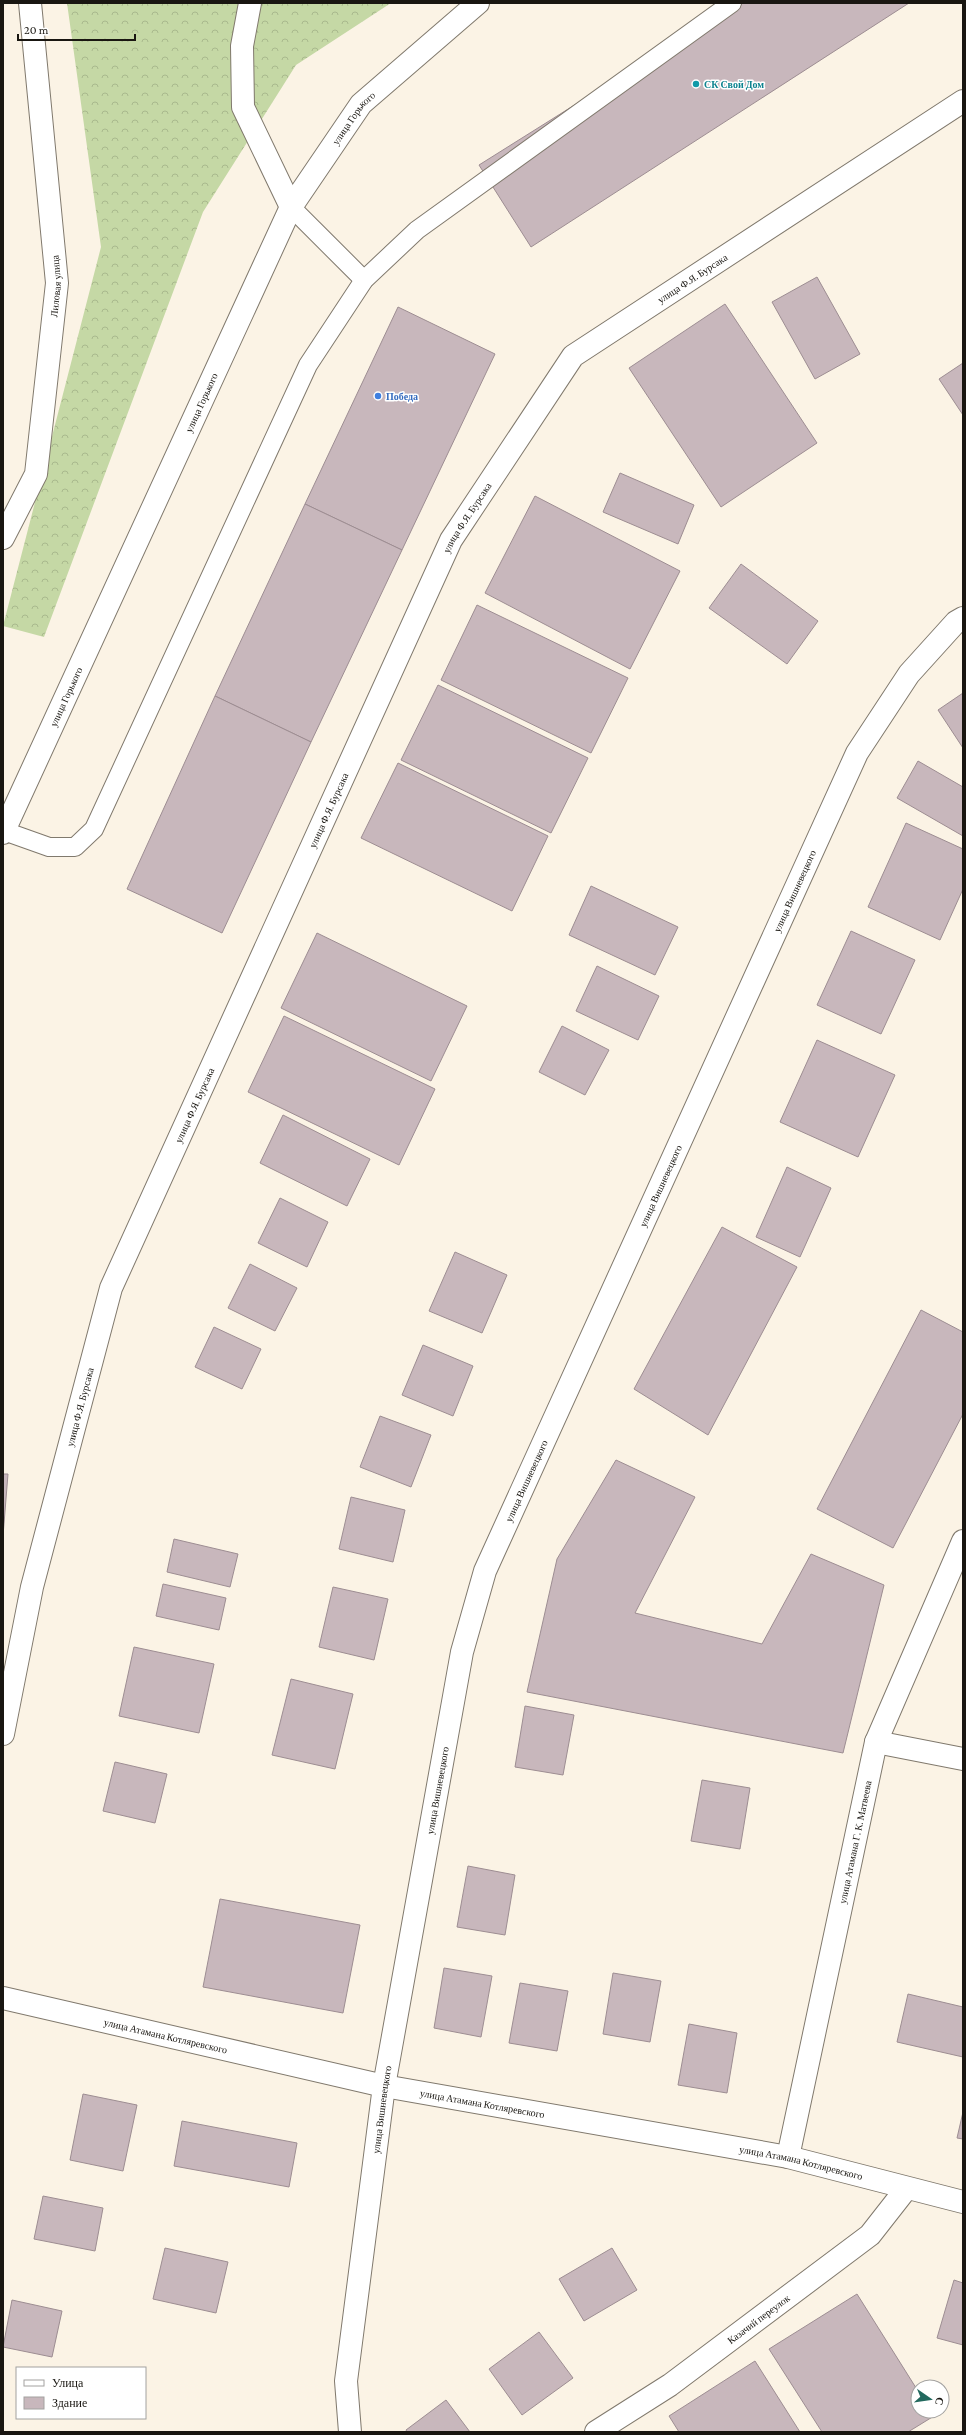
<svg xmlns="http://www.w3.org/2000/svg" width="966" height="2435" font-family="'Crimson Pro',serif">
  <defs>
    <pattern id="forest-crowns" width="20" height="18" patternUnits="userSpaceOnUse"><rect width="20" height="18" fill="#c5d8a5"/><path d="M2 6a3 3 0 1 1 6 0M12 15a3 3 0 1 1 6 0" fill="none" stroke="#a9b98d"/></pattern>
  </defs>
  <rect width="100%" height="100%" fill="#fbf3e5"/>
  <!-- forest -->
  <polygon fill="url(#forest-crowns)" points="67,3 391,3 296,65 203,212 44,637 3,626 101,247"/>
  <!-- building -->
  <g fill="#c8b7bc" stroke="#9d8d92">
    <polygon points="737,3 909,3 531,247 479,165"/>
    <polygon points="817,277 860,354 815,379 772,302"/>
    <polygon points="725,304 817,443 721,507 629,368"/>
    <polygon points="398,307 495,354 402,550 305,504"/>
    <polygon points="963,363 963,415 939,379"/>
    <polygon points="620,473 694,505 678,544 603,512"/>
    <polygon points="535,496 680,571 630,669 485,593"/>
    <polygon points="305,504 402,550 311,742 215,696"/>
    <polygon points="741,564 818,621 787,664 709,608"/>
    <polygon points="477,605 628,678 591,753 441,680"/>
    <polygon points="438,685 588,758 551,833 401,760"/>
    <polygon points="963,693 963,748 938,710"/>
    <polygon points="215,696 311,742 222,933 127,889"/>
    <polygon points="918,761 963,787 963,836 897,798"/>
    <polygon points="398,763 548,836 512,911 361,838"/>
    <polygon points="906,823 963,849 963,889 940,940 868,907"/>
    <polygon points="591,886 678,927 655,975 569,935"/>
    <polygon points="851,931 915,960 881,1034 817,1005"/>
    <polygon points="317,933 467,1006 431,1081 281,1008"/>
    <polygon points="597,966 659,996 638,1040 576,1011"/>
    <polygon points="284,1016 435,1089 399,1165 248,1092"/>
    <polygon points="562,1026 609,1050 585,1095 539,1072"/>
    <polygon points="817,1040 895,1075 858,1157 780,1122"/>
    <polygon points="283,1115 370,1159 347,1206 260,1163"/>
    <polygon points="787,1167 831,1188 800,1257 756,1237"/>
    <polygon points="280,1198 328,1222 307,1267 258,1243"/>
    <polygon points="722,1227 797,1267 708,1435 634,1389"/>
    <polygon points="455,1252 507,1275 482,1333 429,1311"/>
    <polygon points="250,1264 297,1288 275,1331 228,1308"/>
    <polygon points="921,1310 963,1332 963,1414 893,1548 817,1509"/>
    <polygon points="214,1327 261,1349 242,1389 195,1367"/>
    <polygon points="423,1345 473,1366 453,1416 402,1395"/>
    <polygon points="380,1416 431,1435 411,1487 360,1467"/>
    <polygon points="616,1460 695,1497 635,1613 762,1644 811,1554 884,1585 843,1753 527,1692 557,1559"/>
    <polygon points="3,1474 8,1474 3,1536"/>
    <polygon points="351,1497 405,1510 393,1562 339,1549"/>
    <polygon points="174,1539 238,1554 230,1587 167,1572"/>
    <polygon points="163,1584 226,1598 219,1630 156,1616"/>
    <polygon points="333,1587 388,1599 374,1660 319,1647"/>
    <polygon points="134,1647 214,1664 199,1733 119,1716"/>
    <polygon points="291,1679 353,1694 335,1769 272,1755"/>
    <polygon points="525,1706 574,1715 563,1775 515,1767"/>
    <polygon points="115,1762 167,1774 155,1823 103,1811"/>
    <polygon points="702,1780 750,1788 740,1849 691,1841"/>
    <polygon points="468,1866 515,1875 505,1935 457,1927"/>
    <polygon points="220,1899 360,1925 343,2013 203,1987"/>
    <polygon points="444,1968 492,1976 481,2037 434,2028"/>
    <polygon points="613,1973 661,1981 650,2042 603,2034"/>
    <polygon points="520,1983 568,1991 557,2051 509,2043"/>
    <polygon points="908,1994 963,2007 963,2057 897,2042"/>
    <polygon points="689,2024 737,2033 727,2093 678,2085"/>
    <polygon points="83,2094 137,2105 123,2171 70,2160"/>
    <polygon points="963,2112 963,2139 957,2138"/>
    <polygon points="182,2121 297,2143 289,2187 174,2166"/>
    <polygon points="43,2196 103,2208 95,2251 34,2239"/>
    <polygon points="165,2248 228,2262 216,2313 153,2299"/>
    <polygon points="612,2248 637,2290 584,2321 559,2279"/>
    <polygon points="954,2280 963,2283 963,2345 937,2338"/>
    <polygon points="857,2294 918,2391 918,2411 931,2411 934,2416 908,2432 822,2432 769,2349"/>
    <polygon points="12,2300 62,2311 52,2357 3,2347"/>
    <polygon points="539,2332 573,2378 522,2415 489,2369"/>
    <polygon points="755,2361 800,2432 679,2432 669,2416"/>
    <polygon points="446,2400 470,2432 407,2432 406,2430"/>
  </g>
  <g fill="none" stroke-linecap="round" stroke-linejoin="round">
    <defs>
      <g id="service">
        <polyline points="291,207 364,280"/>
        <polyline points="4,831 49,847 75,847 94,829 308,365 364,280 417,230 732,3"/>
      </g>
      <g id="minor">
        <polyline points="250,3 242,46 243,107 291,207"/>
        <path id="s1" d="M3,538l33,-64 21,-191 -27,-280"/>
        <path id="s2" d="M3,1734l29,-147 79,-299 340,-748 122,-184 390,-255"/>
        <polyline points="876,1742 963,1759"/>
        <path id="s3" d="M3,1998l381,88 404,71 175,45"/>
        <path id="s4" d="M788,2157l88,-415 87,-201"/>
        <path id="s5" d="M350,2432l-4,-51 38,-295 78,-434 23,-81 372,-818 52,-79 47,-52 7,-4"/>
        <path id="s6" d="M596,2432l74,-47 200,-150 36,-46"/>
      </g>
      <g id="secondary">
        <path id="s7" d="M3,833l288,-626 70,-103 117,-101"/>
      </g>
    </defs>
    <!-- service casing -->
    <use href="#service" stroke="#80796d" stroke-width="20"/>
    <!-- minor casing -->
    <use href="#minor" stroke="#80796d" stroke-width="24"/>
    <!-- secondary casing -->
    <use href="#secondary" stroke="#80796d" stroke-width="24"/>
    <!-- service -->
    <use href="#service" stroke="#fff" stroke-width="18"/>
    <!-- minor -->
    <use href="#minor" stroke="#fff" stroke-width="22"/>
    <!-- secondary -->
    <use href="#secondary" stroke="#fff" stroke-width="22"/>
  </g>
  <!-- markers -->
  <circle fill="#0f9aa8" stroke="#fff" stroke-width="1.5" cx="696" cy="84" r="4"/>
  <circle fill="#3f7fe0" stroke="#fff" stroke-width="1.5" cx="378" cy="396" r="4"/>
  <g text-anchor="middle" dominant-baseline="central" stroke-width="3" stroke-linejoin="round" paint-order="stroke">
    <!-- culture labels -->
    <g font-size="10" font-weight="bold" fill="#0d838f" stroke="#fff" text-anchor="start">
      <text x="704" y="84">СК Свой Дом</text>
    </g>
    <!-- street labels -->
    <g font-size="10" fill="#191611" stroke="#fff">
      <text stroke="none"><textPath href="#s7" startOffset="798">улица Горького</textPath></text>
      <text stroke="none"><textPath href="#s2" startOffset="1644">улица Ф.Я. Бурсака</textPath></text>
      <text stroke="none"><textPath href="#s1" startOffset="261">Лиловая улица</textPath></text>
      <text stroke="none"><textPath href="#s7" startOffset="474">улица Горького</textPath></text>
      <text stroke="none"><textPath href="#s2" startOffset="1308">улица Ф.Я. Бурсака</textPath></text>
      <text stroke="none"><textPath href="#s7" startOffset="150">улица Горького</textPath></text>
      <text stroke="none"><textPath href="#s2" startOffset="984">улица Ф.Я. Бурсака</textPath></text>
      <text stroke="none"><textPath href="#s5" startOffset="1621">улица Вишневецкого</textPath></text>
      <text stroke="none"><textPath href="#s2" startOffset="660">улица Ф.Я. Бурсака</textPath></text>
      <text stroke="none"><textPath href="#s5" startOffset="1297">улица Вишневецкого</textPath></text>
      <text stroke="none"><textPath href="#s2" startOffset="336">улица Ф.Я. Бурсака</textPath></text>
      <text stroke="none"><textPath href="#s5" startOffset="973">улица Вишневецкого</textPath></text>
      <text stroke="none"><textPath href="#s5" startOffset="649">улица Вишневецкого</textPath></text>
      <text stroke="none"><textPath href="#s4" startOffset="322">улица Атамана Г. К. Матвеева</textPath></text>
      <text stroke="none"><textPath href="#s3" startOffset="167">улица Атамана Котляревского</textPath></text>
      <text stroke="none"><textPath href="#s3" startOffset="491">улица Атамана Котляревского</textPath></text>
      <text stroke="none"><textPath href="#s5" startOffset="325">улица Вишневецкого</textPath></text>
      <text stroke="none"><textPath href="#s3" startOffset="815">улица Атамана Котляревского</textPath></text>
      <text stroke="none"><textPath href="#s6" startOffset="198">Казачий переулок</textPath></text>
    </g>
    <!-- shop labels -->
    <g font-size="10" font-weight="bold" fill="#366cbe" stroke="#fff" text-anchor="start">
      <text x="386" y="396">Победа</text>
    </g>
  </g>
  <!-- border -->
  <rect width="966" height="2435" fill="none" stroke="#191611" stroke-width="8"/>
  <!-- legend -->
  <rect x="16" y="2367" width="130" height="52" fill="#ffffff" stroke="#a3a2a0"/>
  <rect x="24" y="2380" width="20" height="6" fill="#ffffff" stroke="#a3a2a0"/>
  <text x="52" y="2387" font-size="12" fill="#191611">Улица</text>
  <rect x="24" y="2397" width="20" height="12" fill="#c8b7bc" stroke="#a3a2a0"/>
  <text x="52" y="2407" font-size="12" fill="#191611">Здание</text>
  <!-- north arrow -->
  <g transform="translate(930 2399) rotate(103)"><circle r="19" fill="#ffffff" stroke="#a3a2a0"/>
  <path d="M0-3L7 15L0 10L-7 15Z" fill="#22695e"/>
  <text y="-6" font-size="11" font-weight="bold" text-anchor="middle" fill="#191611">С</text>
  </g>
  <!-- scale -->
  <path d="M18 34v6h117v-6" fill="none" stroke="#191611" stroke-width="2"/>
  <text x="24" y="34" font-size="12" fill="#191611" stroke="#ffffff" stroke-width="3" paint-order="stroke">20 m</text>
</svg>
